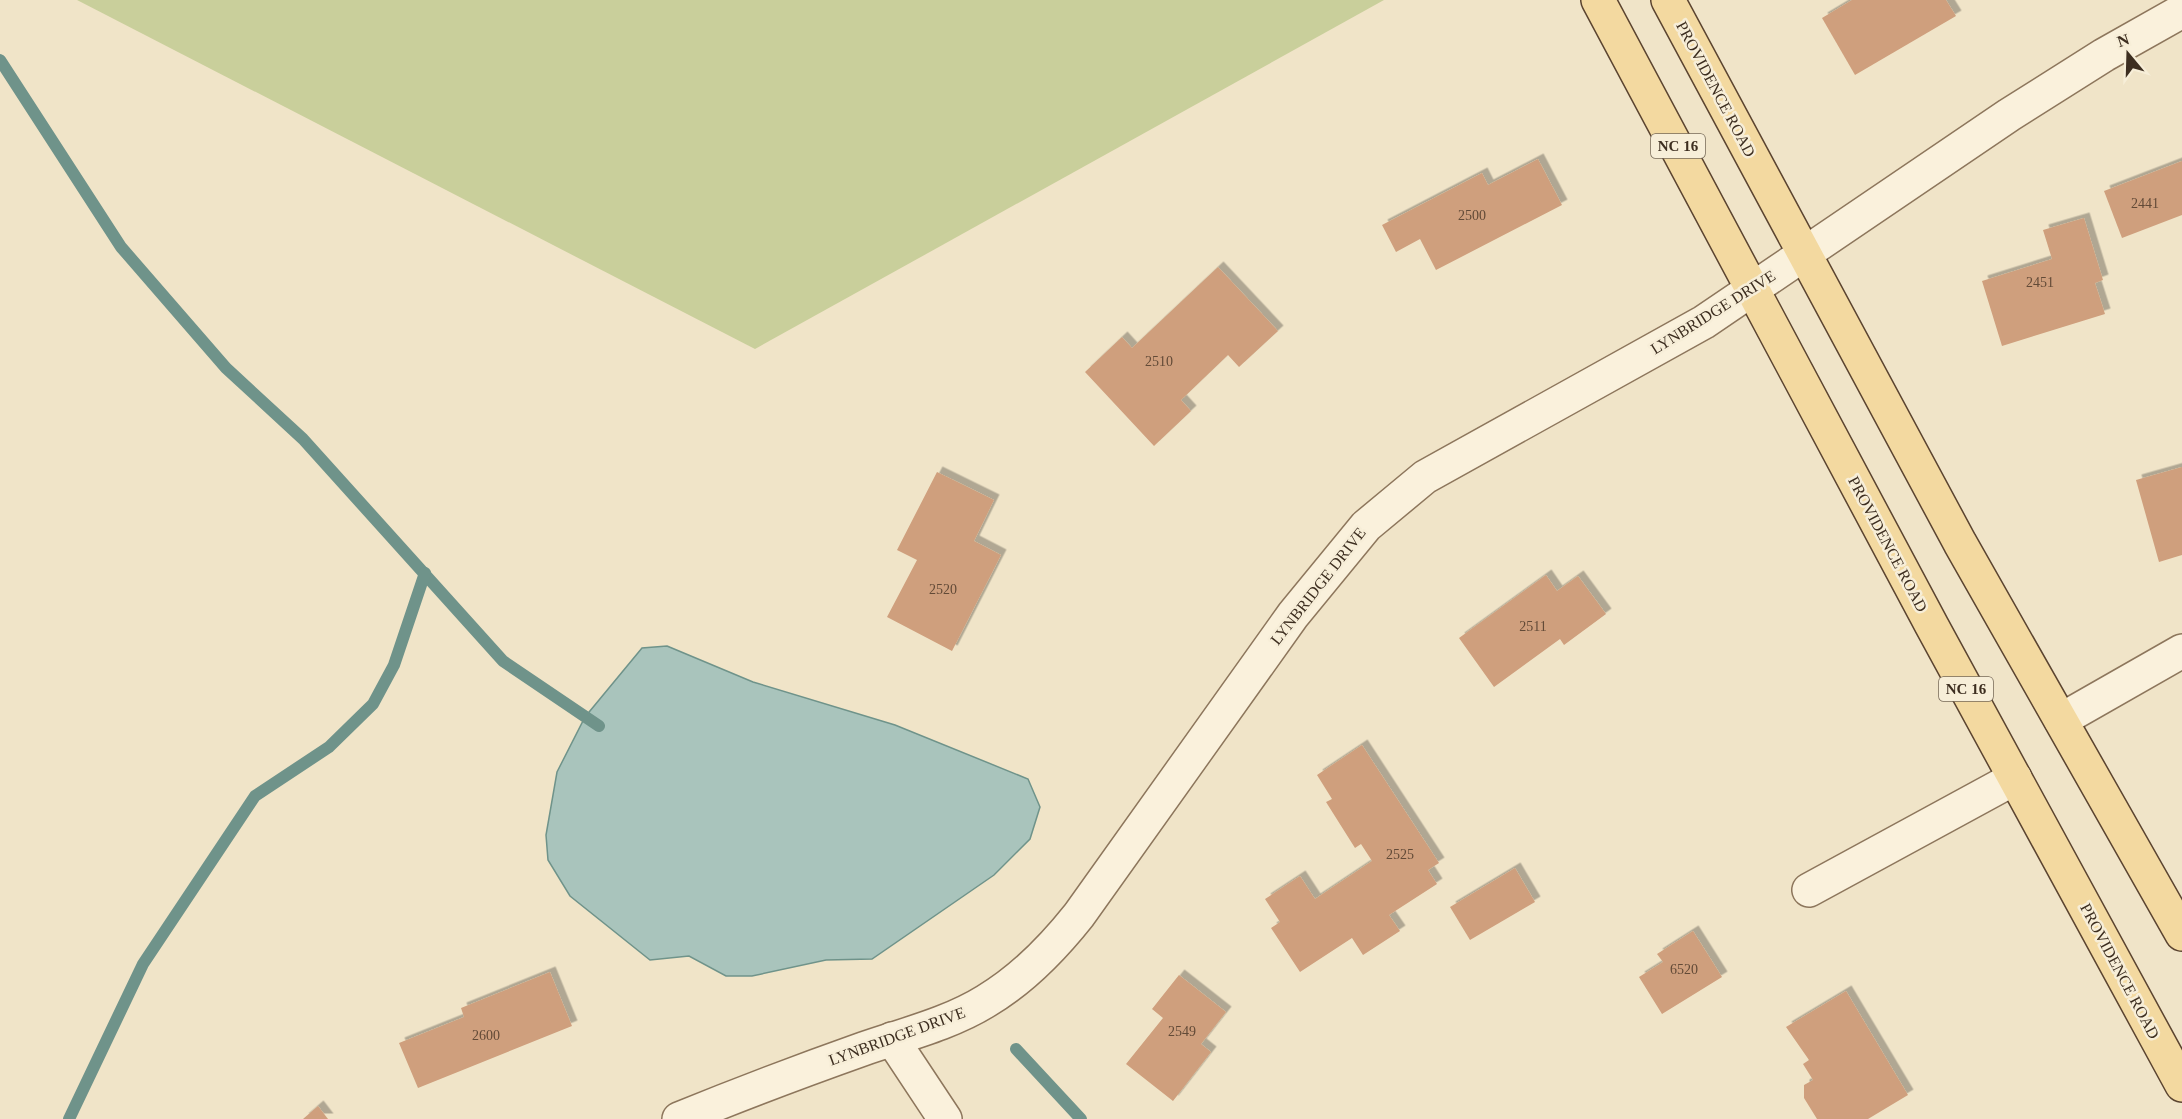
<svg xmlns="http://www.w3.org/2000/svg" width="2182" height="1119" font-family="Georgia,serif">
  <defs>
    <filter id="shadow"><feDropShadow dx="5.5" dy="-5.5" stdDeviation="0" flood-color="#0004"/></filter>
  </defs>
  <rect width="100%" height="100%" fill="#f0e4c8"/>
  <!-- green -->
  <polygon fill="#c9cf9b" points="77,0 1384,0 755,349"/>
  <!-- water -->
  <polygon fill="#a9c4bc" stroke="#6f938a" stroke-width="1.5" points="667,646 753,682 895,725 1028,779 1040,807 1030,839 994,875 872,959 826,960 752,976 726,976 689,956 650,960 570,896 548,860 546,835 557,772 585,717 642,648"/>
  <g fill="none" stroke-linecap="round" stroke-linejoin="round">
    <!-- stream -->
    <g stroke="#6f938a" stroke-width="12">
      <polyline points="0,60 121,247 226,368 303,439 503,661 599,726"/>
      <polyline points="1016,1049 1081,1119"/>
      <polyline points="69,1119 143,964 255,796 329,747 373,704 394,665 425,573"/>
    </g>
  </g>
  <!-- building -->
  <g fill="#cf9f7d" filter="url(#shadow)">
    <polygon points="1852,0 1946,0 1956,16 1855,75 1822,18"/>
    <polygon points="1538,159 1562,205 1436,270 1420,239 1396,252 1382,225 1482,173 1488,185"/>
    <polygon points="2182,161 2182,215 2122,238 2104,191"/>
    <polygon points="2084,218 2103,280 2095,283 2105,314 2002,346 1982,281 2052,259 2043,230"/>
    <polygon points="1218,267 1278,331 1239,367 1228,355 1181,400 1191,411 1154,446 1085,372 1122,337 1132,348"/>
    <polygon points="2182,467 2182,555 2159,562 2136,480"/>
    <polygon points="937,472 994,500 974,541 1001,555 952,651 887,617 917,560 897,550"/>
    <polygon points="1546,575 1557,591 1578,576 1606,614 1564,645 1560,639 1494,687 1459,638"/>
    <polygon points="1362,745 1439,863 1428,870 1437,884 1389,915 1400,931 1363,955 1352,938 1300,972 1271,928 1280,922 1265,899 1300,876 1315,899 1372,861 1361,844 1355,848 1326,802 1332,799 1317,775"/>
    <polygon points="1515,868 1535,902 1470,940 1450,907"/>
    <polygon points="1693,931 1722,977 1662,1014 1639,977 1663,962 1657,954"/>
    <polygon points="550,972 572,1026 418,1088 399,1043 464,1017 461,1008"/>
    <polygon points="1179,975 1226,1012 1201,1044 1211,1052 1173,1101 1126,1064 1163,1018 1152,1009"/>
    <polygon points="1846,991 1908,1095 1868,1119 1817,1119 1804,1098 1804,1085 1813,1080 1803,1064 1809,1060 1786,1027"/>
    <polygon points="318,1106 328,1119 303,1119"/>
  </g>
  <g fill="none" stroke-linecap="round" stroke-linejoin="round">
    <defs>
      <g id="minor">
        <polyline points="2061,720 2182,651"/>
        <polyline points="1809,890 2015,778"/>
        <polyline points="892,1039 945,1119"/>
        <path d="M679,1119c61,-25 122,-48 184,-70 40,-14 86,-25 123,-48 37,-22 66,-52 93,-86l214,-300 73,-89 59,-49 279,-155 305,-207 95,-60 78,-44"/>
      </g>
      <g id="major">
        <polyline points="1598,0 1932,626 2182,1085"/>
        <polyline points="1668,0 1960,543 2182,934"/>
      </g>
    </defs>
    <!-- minor casing -->
    <use href="#minor" stroke="#8d765c" stroke-width="36"/>
    <!-- major casing -->
    <use href="#major" stroke="#5b4430" stroke-width="36"/>
    <!-- minor -->
    <use href="#minor" stroke="#faf1dc" stroke-width="33"/>
    <!-- major -->
    <use href="#major" stroke="#f3d9a0" stroke-width="33"/>
  </g>
  <g text-anchor="middle" dominant-baseline="central" stroke-width="5" stroke-linejoin="round" paint-order="stroke">
    <!-- number labels -->
    <g font-size="14" fill="#624a37">
      <text x="2145" y="203">2441</text>
      <text x="1472" y="215">2500</text>
      <text x="2040" y="282">2451</text>
      <text x="1159" y="361">2510</text>
      <text x="943" y="589">2520</text>
      <text x="1533" y="626">2511</text>
      <text x="1400" y="854">2525</text>
      <text x="1684" y="969">6520</text>
      <text x="1182" y="1031">2549</text>
      <text x="486" y="1035">2600</text>
    </g>
    <!-- shield labels -->
    <g fill="#f7eed8" stroke="#756857" stroke-width="1.5">
      <rect x="1651" y="134" width="54" height="24" rx="4.5"/>
      <rect x="1939" y="677" width="54" height="24" rx="4.5"/>
    </g>
    <g font-size="15" font-weight="bold" fill="#3d2e20">
      <text x="1678" y="146">NC 16</text>
      <text x="1966" y="689">NC 16</text>
    </g>
    <!-- street labels -->
    <g font-size="16" fill="#3d2e20" stroke="#f7eed8">
      <text transform="translate(1716 89) rotate(62)">PROVIDENCE ROAD</text>
      <text transform="translate(1713 312) rotate(-32)">LYNBRIDGE DRIVE</text>
      <text transform="translate(1888 544) rotate(62)">PROVIDENCE ROAD</text>
      <text transform="translate(1318 586) rotate(-52)">LYNBRIDGE DRIVE</text>
      <text transform="translate(2120 971) rotate(62)">PROVIDENCE ROAD</text>
      <text transform="translate(897 1036) rotate(-20)">LYNBRIDGE DRIVE</text>
    </g>
  </g>
  <!-- north arrow -->
  <g transform="translate(2128 54) rotate(341)" stroke="#f7eed8" stroke-width="4.5" paint-order="stroke">
  <path d="M0-4.5L10 22L0 15L-10 22Z" fill="#3d2e20"/>
  <text y="-9" font-size="16" font-weight="bold" text-anchor="middle" fill="#3d2e20">N</text>
  </g>
</svg>
